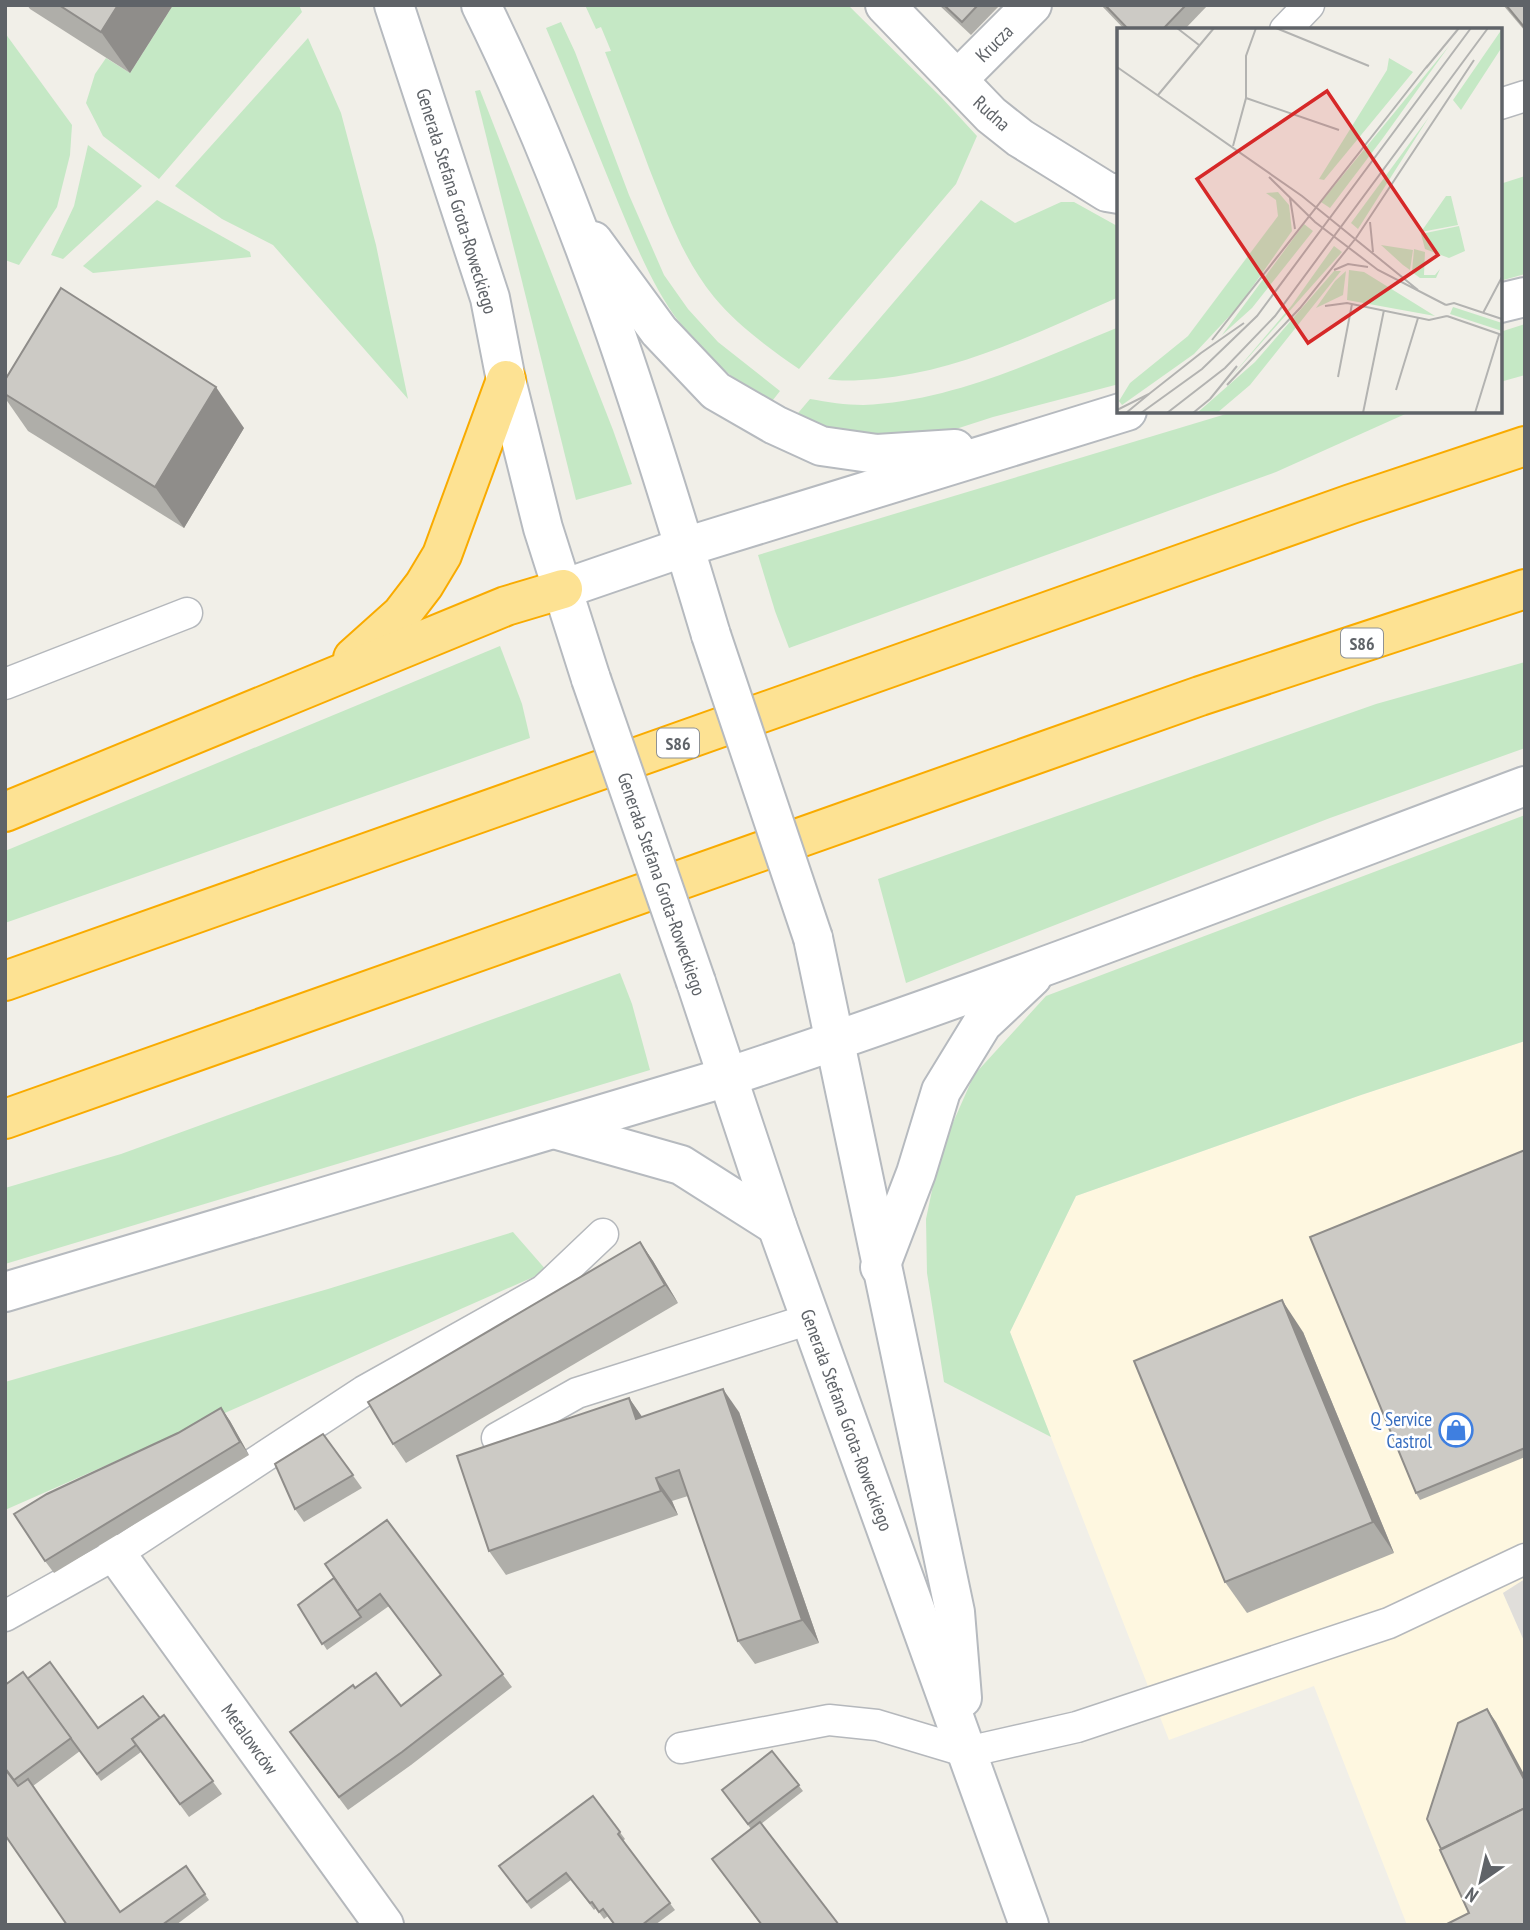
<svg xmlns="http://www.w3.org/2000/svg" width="1530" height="1930" font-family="'PT Sans Narrow',sans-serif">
  <rect width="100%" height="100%" fill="#f1efe8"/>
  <!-- commercial -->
  <polygon fill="#fef7e0" points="1525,1041 1525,1579 1503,1593 1525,1643 1525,1925 1407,1925 1314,1686 1169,1740 1010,1332 1076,1196 1361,1095"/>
  <!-- industrial -->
  <polygon fill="#e0deda" points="1525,1579 1525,1643 1503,1593"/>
  <!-- green -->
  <g fill="#c5e8c5">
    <polygon points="173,5 299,5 302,12 159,179 103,136 86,103 95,74 106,58 130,73"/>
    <path d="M585,5h263l93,92 36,39 -21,48 -157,185c-29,-20 -62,-44 -85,-72 -31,-38 -47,-84 -65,-129 -14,-39 -29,-77 -44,-116l6,-1 -10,-24 -5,2z"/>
    <path d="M561,22l14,30 54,143 35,80 24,34 30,33 62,49 -11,14c-34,-24 -63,-49 -89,-82 -29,-37 -49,-90 -67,-133 -22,-54 -44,-108 -67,-162z"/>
    <polygon points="5,33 72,125 70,155 57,207 19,265 5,260"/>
    <polygon points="308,38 341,113 376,245 408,399 273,245 222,219 175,186"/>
    <polygon points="480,90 613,430 632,484 576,500 475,91"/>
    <polygon points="88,145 142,186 63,259 51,255 74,206"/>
    <polygon points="1525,176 1525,274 1500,281 1500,184"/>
    <polygon points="157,200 250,252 251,257 93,273 83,266"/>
    <path d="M981,200l34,23 46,-21h13l45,25v70c-79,34 -156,74 -243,82 -16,1 -32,3 -48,0z"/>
    <polygon points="1525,324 1525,375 1500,382 1500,332"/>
    <path d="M1119,327v57l-126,33 -65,21 -62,2 -73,-21 17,-20c17,3 36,6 53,6 91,-4 174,-45 256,-78z"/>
    <polygon points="1236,411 1412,411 1276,472 789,648 775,611 758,555"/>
    <polygon points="500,646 522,704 530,738 5,923 5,851"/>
    <polygon points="1525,662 1525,748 1330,818 906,983 878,879 1376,704"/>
    <polygon points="1525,815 1525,1041 1361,1095 1076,1196 1010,1332 1051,1437 944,1382 927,1273 926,1219 940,1152 974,1075 1046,996"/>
    <polygon points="620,973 632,1004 650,1070 5,1264 5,1188 121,1154"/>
    <polygon points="513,1232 547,1271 5,1510 5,1382 328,1289"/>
  </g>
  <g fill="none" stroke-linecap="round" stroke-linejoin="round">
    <defs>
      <g id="lane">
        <polyline points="1285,30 1309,5"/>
        <polyline points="1500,104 1525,96"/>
        <polyline points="5,684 187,613"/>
        <polyline points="497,1438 577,1393 810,1319"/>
        <polyline points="5,1616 116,1554 364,1391 544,1290 603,1234"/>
        <polyline points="681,1748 829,1720 877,1725 967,1752 1077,1727 1389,1623 1525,1559"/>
      </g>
      <g id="street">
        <polyline points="885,5 991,115 1020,138 1107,192 1119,194"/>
        <polyline points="957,80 1032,5"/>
        <polyline points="116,1554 384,1925"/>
      </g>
      <g id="secondary">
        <polyline points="394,5 490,298 506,380 543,528 591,679"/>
        <path d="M481,5c99,200 166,416 230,630"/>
        <polyline points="593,241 659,331 716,391 775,425 821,446 877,454 955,449"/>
        <polyline points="1500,303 1525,297"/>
        <polyline points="563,589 685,547 1127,411"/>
        <polyline points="813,938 955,1612 962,1698"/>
        <polyline points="696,982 777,1226 1029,1925"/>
        <polyline points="554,1129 681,1165 777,1226"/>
        <polyline points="880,1267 916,1173 941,1091 982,1024 1032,977"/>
        <path d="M5,1292l722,-215c269,-88 533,-192 798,-291"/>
      </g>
      <g id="highway">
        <polyline points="353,658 401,615 424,585 442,555 506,380"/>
        <polyline points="5,812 506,606 563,589"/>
        <polyline points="5,981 1351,504 1525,446"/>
        <polyline points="5,1119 1200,696 1525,589"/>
      </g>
    </defs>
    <!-- lane casing -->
    <use href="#lane" stroke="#b5b8bc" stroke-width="33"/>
    <!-- street casing -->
    <use href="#street" stroke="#b5b8bc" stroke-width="42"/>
    <!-- secondary casing -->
    <use href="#secondary" stroke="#b6babf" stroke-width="42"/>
    <!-- highway casing -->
    <use href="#highway" stroke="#f9ab00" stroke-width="42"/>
    <!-- lane -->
    <use href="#lane" stroke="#fff" stroke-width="30"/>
    <!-- street -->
    <use href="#street" stroke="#fff" stroke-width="38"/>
    <!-- secondary -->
    <use href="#secondary" stroke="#fff" stroke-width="38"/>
    <!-- highway -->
    <use href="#highway" stroke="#fde293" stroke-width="38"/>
    <defs>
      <g id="secondary-bridge">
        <polyline points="711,635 813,938"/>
        <polyline points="591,679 696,982"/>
      </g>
    </defs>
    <!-- secondary-bridge casing -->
    <use href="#secondary-bridge" stroke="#b6babf" stroke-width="42" stroke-linecap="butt"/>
    <!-- secondary-bridge -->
    <use href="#secondary-bridge" stroke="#fff" stroke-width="38"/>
  </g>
  <!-- wall -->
  <g fill="#afaea9">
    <polygon points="27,5 173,5 130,73 30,9"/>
    <polygon points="939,5 1000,5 971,35"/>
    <polygon points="1101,5 1208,5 1184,30 1125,30"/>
    <polygon points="1503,5 1525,5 1525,31"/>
    <polygon points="5,380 244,428 184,528 28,431 5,398"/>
    <polygon points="1525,1150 1525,1457 1420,1500 1416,1493"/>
    <polygon points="640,1242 653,1261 678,1303 406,1463 393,1444"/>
    <polygon points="1303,1332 1394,1553 1247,1613 1225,1582"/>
    <polygon points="629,1398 642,1417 739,1412 819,1643 755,1664 738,1641 688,1496 672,1501 678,1515 506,1575 489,1551"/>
    <polygon points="221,1408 230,1421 249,1455 54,1573 45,1561 178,1433"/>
    <polygon points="323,1434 362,1488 304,1522 295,1509"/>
    <polygon points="387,1520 512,1687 411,1765 348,1810 299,1745 355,1688 401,1706 441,1676 389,1606 327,1650 298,1605 334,1578"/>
    <polygon points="27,1679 98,1728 160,1718 164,1715 222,1794 189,1817 141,1752 101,1781 80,1751 33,1786 120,1912 186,1866 209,1900 176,1925 67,1925 5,1835"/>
    <polygon points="772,1751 803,1791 761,1824 839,1925 761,1925 712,1859 751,1829 722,1790"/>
    <polygon points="593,1796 625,1839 623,1841 675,1910 655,1925 614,1925 608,1916 604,1919 596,1908 594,1910 571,1880 531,1909 499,1866"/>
  </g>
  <!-- shaded-wall -->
  <g fill="#8f8d8a">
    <polygon points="118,5 173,5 130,73 101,32"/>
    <polygon points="216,387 244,428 184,528 155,487"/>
    <polygon points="640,1242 653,1261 678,1303 665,1285"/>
    <polygon points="1282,1300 1303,1332 1394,1553 1373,1522"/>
    <polygon points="723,1389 739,1412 819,1643 802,1620"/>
    <polygon points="629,1398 645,1421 636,1419"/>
    <polygon points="221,1408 230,1421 249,1455 240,1442"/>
    <polygon points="656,1478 672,1501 678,1515 661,1491"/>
    <polygon points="1487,1709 1496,1722 1525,1776 1525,1781"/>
  </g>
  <!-- building -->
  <g fill="#cccac5" stroke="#8f8d8a" stroke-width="2">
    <polygon points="59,5 118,5 101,32"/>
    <polygon points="944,5 978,5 962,22"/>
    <polygon points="1105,5 1186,5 1162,30 1129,30"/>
    <polygon points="1506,5 1525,5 1525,26 1524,27"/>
    <polygon points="61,288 216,387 155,487 5,394 5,380"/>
    <polygon points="1525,1150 1525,1448 1416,1493 1310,1237"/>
    <polygon points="640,1242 665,1285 393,1444 368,1402"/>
    <polygon points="1282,1300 1373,1522 1225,1582 1134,1361"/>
    <polygon points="723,1389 802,1620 738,1641 679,1470 656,1478 661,1491 489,1551 457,1456 629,1398 636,1419"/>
    <polygon points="221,1408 240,1442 45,1561 14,1514 47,1494 178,1433"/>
    <polygon points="323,1434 353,1475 295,1509 275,1464"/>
    <polygon points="387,1520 503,1674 402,1752 339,1797 290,1732 353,1685 355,1688 376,1673 401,1706 441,1675 380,1594 357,1611 325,1564"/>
    <polygon points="334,1578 361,1617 322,1644 298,1605"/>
    <polygon points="50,1662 98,1728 143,1696 160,1718 132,1739 136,1745 97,1774 27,1679"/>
    <polygon points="23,1672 71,1738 14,1780 5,1768 5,1685"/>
    <polygon points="1487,1709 1525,1781 1525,1808 1441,1849 1427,1819 1458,1723"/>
    <polygon points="164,1715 213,1781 180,1804 132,1739"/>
    <polygon points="772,1751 799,1785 748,1824 722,1790"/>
    <polygon points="5,1769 18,1786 28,1779 120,1912 186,1866 205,1894 162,1925 67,1925 5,1835"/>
    <polygon points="593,1796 620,1832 618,1834 670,1903 642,1925 615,1925 603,1909 599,1912 592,1902 590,1903 566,1873 527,1902 499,1866"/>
    <polygon points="1525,1808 1525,1925 1445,1925 1469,1913 1440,1850"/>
    <polygon points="760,1822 839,1925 762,1925 712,1859"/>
  </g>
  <!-- icons -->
  <defs>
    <symbol id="shop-ring" viewBox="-11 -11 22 22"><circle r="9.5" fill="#fff" stroke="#3f7fe0" stroke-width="1.5"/><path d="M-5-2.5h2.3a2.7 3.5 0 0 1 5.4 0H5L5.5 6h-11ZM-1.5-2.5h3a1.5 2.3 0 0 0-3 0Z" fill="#3f7fe0"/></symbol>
  </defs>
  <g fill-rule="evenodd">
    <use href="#shop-ring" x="1437" y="1411" width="38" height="38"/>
  </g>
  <g text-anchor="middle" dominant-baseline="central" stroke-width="5" stroke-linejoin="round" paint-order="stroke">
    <!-- shield labels -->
    <g fill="#fff" stroke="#8f9295" stroke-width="2">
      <rect x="1341" y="628.5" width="42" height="29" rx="5"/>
      <rect x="657" y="728.5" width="42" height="29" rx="5"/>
    </g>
    <g font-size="18" font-weight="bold" fill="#5f6368">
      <text x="1362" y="643">S86</text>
      <text x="678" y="743">S86</text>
    </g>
    <!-- street labels -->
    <g font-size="19" fill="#5f6368" stroke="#fff">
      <text transform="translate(994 43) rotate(-45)">Krucza</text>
      <text transform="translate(992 113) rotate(42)">Rudna</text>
      <text transform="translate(457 201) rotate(73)">Generała Stefana Grota-Roweckiego</text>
      <text transform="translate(662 884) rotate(71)">Generała Stefana Grota-Roweckiego</text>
      <text transform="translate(847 1420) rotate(70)">Generała Stefana Grota-Roweckiego</text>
      <text transform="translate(250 1739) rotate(54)">Metalowców</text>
    </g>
    <!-- shop labels -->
    <g font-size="19" fill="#366cbe" stroke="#fff" text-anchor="end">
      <text x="1432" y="1419">Q Service<tspan x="1432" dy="22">Castrol</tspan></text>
    </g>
  </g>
  <!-- overview -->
  <g transform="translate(1117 28)">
    <rect width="385" height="385" fill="#f1efe8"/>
    <path d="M385,1v18l-41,63 -8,-10zM332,18l-66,92 -53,70 -9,-6zM272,30l24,14 -89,108 -5,-1 68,-109zM312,89l-71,112 -7,-6zM161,164l11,13 3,26 -54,76 -44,47 -72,51 -3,-4 11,-18 58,-47 90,-120 -2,-16 -10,-7zM329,168h5l7,29 -37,7zM187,196l9,7 -61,77 -30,27zM342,198l6,25 -16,7 -24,-9 -4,-15zM264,217l32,5 -3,20 -7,-5zM217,218l8,6 -112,126 62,-73zM297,221l11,3 -1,23h11l5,-6 -4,9h-16l-8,-6zM232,242l15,2 71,44 -88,-16zM217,243h7l-91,114 -33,28h-20l58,-51zM229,243l-3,24 -27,13 19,-27zM336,279l49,16v8l-52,-17z" fill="#c5e8c5"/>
    <path fill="none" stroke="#b3b3b1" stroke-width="2" d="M60,0l22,17M159,0l93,38M0,39l185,129 116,94M309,40l33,-40M41,67l56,-67M129,70l93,32M116,118l13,-48v-42l10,-28M152,149l46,45 63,48 68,35M173,170l5,31M253,194l3,30M239,210l118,-178M217,242l14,-6 20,3M329,277l8,-2 48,16M208,278l22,-3 82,17 18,-4M366,285l19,-36M330,288l55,19M95,312l216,-275M84,325l43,-30M221,349l14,-73M110,357l73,-77 56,-70M279,362l22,-72M93,371l27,-33M0,382l32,-16 52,-41M9,385l23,-19M24,385l61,-44 55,-53 214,-288M50,385l58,-45 50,-52 213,-288M76,385l17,-14M246,385l21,-103M358,385l24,-78"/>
    <path fill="#d62828" fill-opacity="0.15" stroke="#d62828" stroke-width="3.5" d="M210,63l111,164 -130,88 -111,-164z"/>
    <rect width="385" height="385" fill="none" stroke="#5f6368" stroke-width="3.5"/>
  </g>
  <!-- border -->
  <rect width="1530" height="1930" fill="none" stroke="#5f6368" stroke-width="14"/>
  <!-- north arrow -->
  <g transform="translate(1481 1881) rotate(214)" stroke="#ffffff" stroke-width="5" paint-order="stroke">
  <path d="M0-5L12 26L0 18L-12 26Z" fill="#5f6368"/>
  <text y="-10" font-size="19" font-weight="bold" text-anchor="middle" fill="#5f6368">N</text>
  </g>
</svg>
